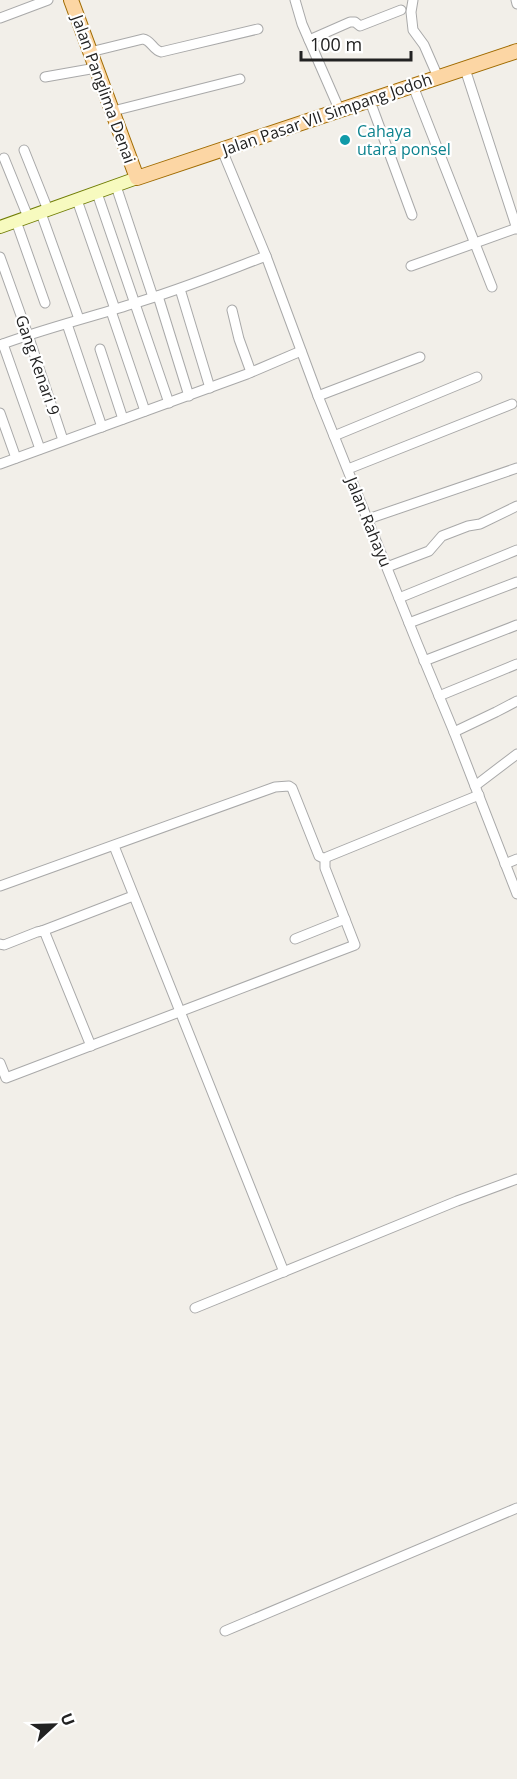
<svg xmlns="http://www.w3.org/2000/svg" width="517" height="1779" font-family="'Open Sans',sans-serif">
  <rect width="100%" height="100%" fill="#f2efe9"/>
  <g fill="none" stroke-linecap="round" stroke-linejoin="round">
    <defs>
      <g id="street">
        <polyline points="295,0 302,24 340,111"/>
        <polyline points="413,0 411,12 413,30 424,45 438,77"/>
        <polyline points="516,0 517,4"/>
        <polyline points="0,18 48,0"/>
        <polyline points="309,40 350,22 355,22 360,26 401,10"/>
        <path d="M90,52l53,-13c8,1 10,11 18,13l97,-23"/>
        <polyline points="465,69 517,229"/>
        <polyline points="45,77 96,68"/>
        <polyline points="413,86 492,287"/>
        <polyline points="370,101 412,215"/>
        <polyline points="113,111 240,79"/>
        <polyline points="24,150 48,210"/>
        <polyline points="222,150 266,256 318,396 417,643 454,732 517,894"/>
        <polyline points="4,158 28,217"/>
        <polyline points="116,186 153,297"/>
        <polyline points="97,193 169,403"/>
        <polyline points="77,200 115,309"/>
        <polyline points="41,213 79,319"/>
        <polyline points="16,221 45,303"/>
        <polyline points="0,257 28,335 63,440"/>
        <polyline points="411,266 517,228"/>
        <polyline points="180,289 210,388"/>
        <polyline points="158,296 189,396"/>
        <polyline points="232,310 239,339 251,372"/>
        <polyline points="111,311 145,411"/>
        <polyline points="67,324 102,427"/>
        <polyline points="3,344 40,449"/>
        <path d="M0,345c43,-16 88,-27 132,-41 45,-13 89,-31 134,-48"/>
        <polyline points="100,349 123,419"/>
        <polyline points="318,396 420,357"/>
        <polyline points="0,413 16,458"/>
        <polyline points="334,436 477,377"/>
        <polyline points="0,464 247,374 301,351"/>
        <polyline points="348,469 512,404"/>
        <polyline points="368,519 517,468"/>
        <polyline points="387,567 429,551 442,536 468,526 480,524 517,506"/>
        <polyline points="399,598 517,550"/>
        <polyline points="409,623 517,582"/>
        <polyline points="424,661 517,625"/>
        <polyline points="439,696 517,664"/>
        <polyline points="454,732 496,712 517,701"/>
        <polyline points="475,786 517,754"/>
        <polyline points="114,846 284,1272"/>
        <polyline points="325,859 327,857 479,795"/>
        <polyline points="505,864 517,859"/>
        <polyline points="0,886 275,787 289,786 292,788 319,856 325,859 325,868 355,945 6,1078 0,1063"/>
        <polyline points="42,931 133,896"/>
        <polyline points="295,939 345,919"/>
        <polyline points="0,944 4,945 37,932 42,931 45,933 91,1046"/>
        <polyline points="195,1308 457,1201 517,1179"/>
        <polyline points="225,1631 517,1508"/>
      </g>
      <polyline id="secondary" points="0,227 137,178"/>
      <polyline id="primary" points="71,0 137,178 517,51"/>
    </defs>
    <!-- street casing -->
    <use href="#street" stroke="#a9a9a9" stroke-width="11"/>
    <!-- secondary casing -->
    <use href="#secondary" stroke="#707d05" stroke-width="14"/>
    <!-- primary casing -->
    <use href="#primary" stroke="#a06b00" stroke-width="16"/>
    <!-- street -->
    <use href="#street" stroke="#fff" stroke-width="9"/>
    <!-- secondary -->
    <use href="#secondary" stroke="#f7fabf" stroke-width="12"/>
    <!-- primary -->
    <use href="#primary" stroke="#fcd6a4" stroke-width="14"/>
  </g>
  <!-- markers -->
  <circle fill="#0f9aa8" stroke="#fff" stroke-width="2" cx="345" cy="140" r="6"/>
  <g text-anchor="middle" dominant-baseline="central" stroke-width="4.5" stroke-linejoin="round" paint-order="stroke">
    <!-- street labels -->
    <g font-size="16" fill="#222" stroke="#fff">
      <text transform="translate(104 89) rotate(70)">Jalan Panglima Denai</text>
      <text transform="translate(327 114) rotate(-19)">Jalan Pasar VII Simpang Jodoh</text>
      <text transform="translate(38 365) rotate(71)">Gang Kenari 9</text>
      <text transform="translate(369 522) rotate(68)">Jalan Rahayu</text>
    </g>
    <!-- culture labels -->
    <g font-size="16" fill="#0d838f" stroke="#fff" text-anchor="start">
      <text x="357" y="131">Cahaya<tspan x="357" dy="18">utara ponsel</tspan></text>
    </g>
  </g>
  <!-- north arrow -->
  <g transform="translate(54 1725) rotate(68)" stroke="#ffffff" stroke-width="4.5" paint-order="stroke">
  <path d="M0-4.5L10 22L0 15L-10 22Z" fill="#222222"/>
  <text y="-9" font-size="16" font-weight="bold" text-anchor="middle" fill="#222222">U</text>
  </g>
  <!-- scale -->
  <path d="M301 51v9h110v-9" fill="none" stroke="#222222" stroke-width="3"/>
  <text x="310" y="51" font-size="18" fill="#222222" stroke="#ffffff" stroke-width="4.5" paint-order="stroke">100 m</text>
</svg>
